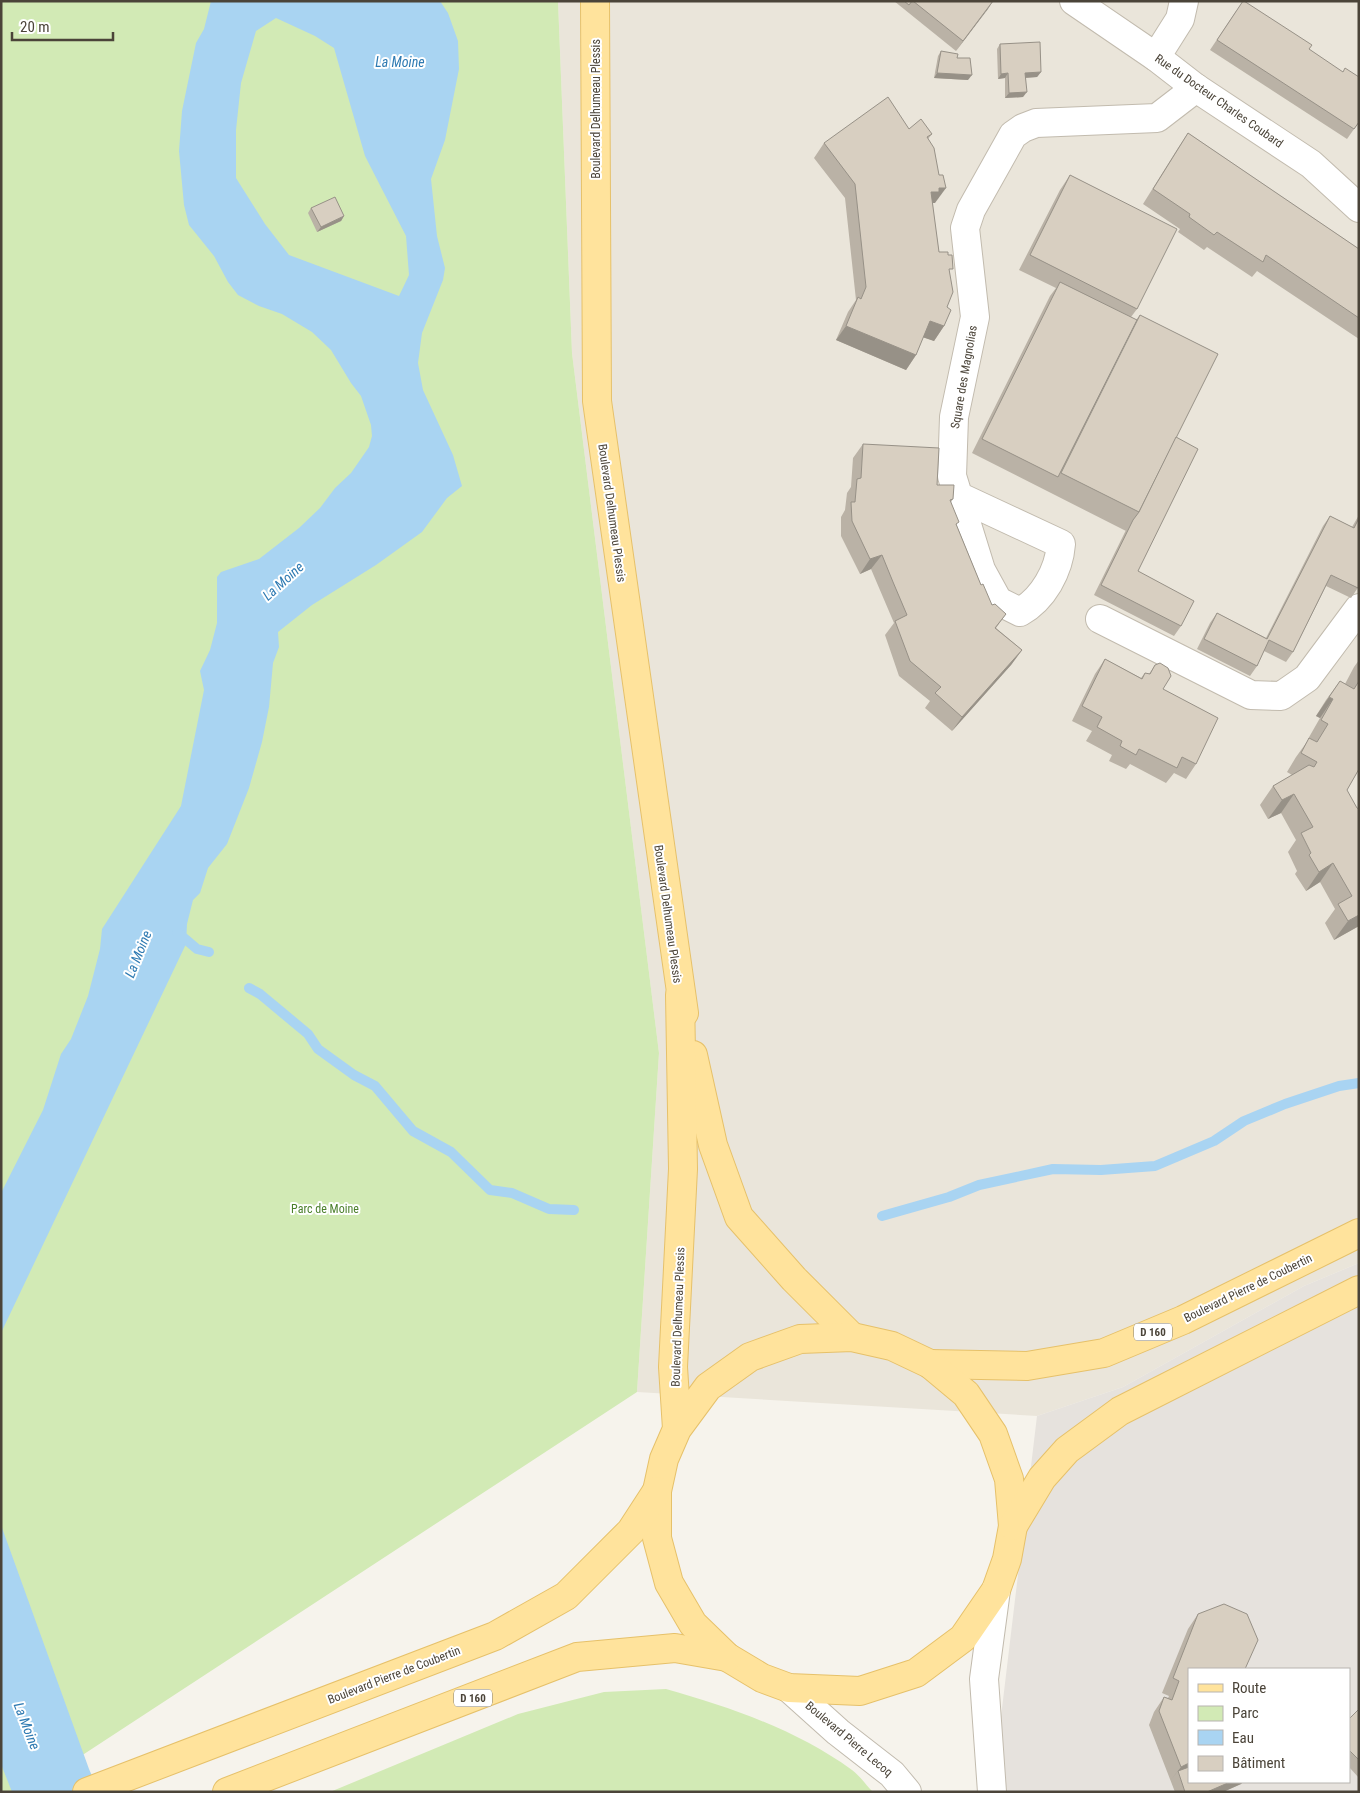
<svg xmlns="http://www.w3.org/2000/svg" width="1360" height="1793" font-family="'Roboto Condensed',sans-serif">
  <rect width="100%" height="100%" fill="#f6f3ec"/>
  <!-- residential -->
  <polygon fill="#eae5da" points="558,1 1359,1 1359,1263 1304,1286 1123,1387 1037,1416 637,1392 659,1053 572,353"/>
  <!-- industrial -->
  <path fill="#e6e2dd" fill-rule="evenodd" d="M1359,1263v529h-367l45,-376 86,-29 181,-101zM1189,1669h160v113h-160z"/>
  <!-- green -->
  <g fill="#d2eab5">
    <polygon points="1,1 558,1 572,353 659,1053 637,1392 26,1792 1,1792"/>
    <path d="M666,1689c64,18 131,41 186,81 8,6 14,15 21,22h-543l188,-78 86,-22z"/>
  </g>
  <!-- water -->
  <g fill="#a9d4f2" fill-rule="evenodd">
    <path d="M211,1h229l8,12 10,28 1,28 -14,71 -14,39 6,57 8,32 -2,12 -21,53 -4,30 5,27 30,65 9,31 -15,12 -25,34 -46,33 -64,40 -34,27 1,15 -6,16 -4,44 -7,35 -13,46 -22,56 -19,24 -8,25 -7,7 -6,24 -1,20 -185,389v-140l42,-83 18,-56 10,-15 17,-43 12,-47 2,-20 79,-123 23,-116 -4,-19 10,-21 7,-27v-46l4,-5 38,-13 40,-31 21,-20 15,-20 16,-15 18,-26 3,-11 -1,-11 -10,-29 -10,-13 -20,-33 -19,-18 -30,-18 -23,-8 -21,-11 -10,-13 -14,-26 -25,-31 -5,-20 -5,-54 3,-40 14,-68 8,-14zM276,18l39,18 19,12 31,108 41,80 3,39 -10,21 -110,-41 -24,-31 -29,-46v-48l5,-47 15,-52z"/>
    <polygon points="1,1525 89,1769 99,1792 12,1792 1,1764"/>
  </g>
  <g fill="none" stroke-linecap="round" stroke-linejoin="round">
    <!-- stream -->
    <g stroke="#a9d4f2" stroke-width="10">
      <polyline points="177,932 197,949 209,952"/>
      <polyline points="249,988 260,994 308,1034 318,1049 354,1075 375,1086 413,1131 451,1152 490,1190 512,1193 549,1209 574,1210"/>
      <polyline points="882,1216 949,1197 979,1185 1053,1169 1101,1170 1155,1166 1214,1141 1244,1121 1285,1104 1339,1086 1359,1083"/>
    </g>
    <defs>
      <g id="minor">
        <polyline points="1074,1 1156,57 1196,88 1311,164 1359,208"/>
        <polyline points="1156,57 1180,19 1184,1"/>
        <path d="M958,496l103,48c-2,27 -18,55 -41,68l-22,-11 -17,-31 -29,-94 2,-59 21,-100 -10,-89 6,-18 42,-75 10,-7 13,-5 121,-5 39,-30"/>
        <polyline points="1100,619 1251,695 1281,696 1307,678 1359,608"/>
        <polyline points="789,1688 838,1732 892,1774 907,1792"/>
        <polyline points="992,1792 984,1679 996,1590"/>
      </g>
      <g id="major">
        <polyline points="595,1 597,401 684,1013"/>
        <polyline points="693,1055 713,1145 739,1217 794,1279 852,1337"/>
        <polyline points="930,1364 1027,1366 1104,1353 1183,1320 1359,1233"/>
        <polyline points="677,1429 708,1387 750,1357 800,1339 852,1337 892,1346 930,1364 966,1394 993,1434 1009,1479 1013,1526 1007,1559 996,1590 963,1638 916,1673 860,1691 789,1688 762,1678 727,1657 693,1624 669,1583 657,1538 657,1491 664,1459 677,1429 673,1367 683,1169 680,995"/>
        <polyline points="1013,1526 1042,1478 1067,1450 1120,1411 1359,1290"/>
        <polyline points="87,1792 495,1636 566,1596 631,1531 657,1491"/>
        <polyline points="227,1792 577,1657 675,1648 727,1657"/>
      </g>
    </defs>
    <!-- minor casing -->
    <use href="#minor" stroke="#c2bbae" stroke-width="30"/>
    <!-- major casing -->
    <use href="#major" stroke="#e6c16a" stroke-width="30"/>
    <!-- minor -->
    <use href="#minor" stroke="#fff" stroke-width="28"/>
    <!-- major -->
    <use href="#major" stroke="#ffe39c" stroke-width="28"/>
  </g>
  <!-- wall -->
  <g fill="#bab2a6">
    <polygon points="894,1 993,1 956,51"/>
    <polygon points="1236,11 1309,49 1359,122 1347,139 1210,50"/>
    <polygon points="1000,44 1041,72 1037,77 1026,78 1023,97 1005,98 1005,78 998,79 997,49"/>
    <polygon points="941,51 957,58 968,80 934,78 938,56"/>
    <polygon points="909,129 932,134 928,139 935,203 932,203 939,252 950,274 947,307 944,326 934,341 923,337 916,355 906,370 836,340 848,312 856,300 845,198 814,158 824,143"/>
    <polygon points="1188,133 1359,249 1359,339 1257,271 1252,277 1207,247 1204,250 1178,232 1180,229 1143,204 1178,148"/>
    <polygon points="1070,175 1137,309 1131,317 1136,320 1140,315 1176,437 1138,571 1181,626 1174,636 1094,595 1126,530 1126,531 972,453 1050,296 1056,288 1019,270 1060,190"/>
    <polygon points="311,208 344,216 341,221 317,232 308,213"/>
    <polygon points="863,444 937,485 953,499 951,502 957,526 981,585 992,605 1006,614 996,628 1022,650 1011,665 952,731 925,708 930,701 899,676 885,635 894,623 871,569 860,574 841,536 841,517 845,510 847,493 851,487 853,458"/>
    <polygon points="1359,515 1359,586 1351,598 1326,586 1293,652 1286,662 1264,651 1257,666 1250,676 1197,649 1210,623 1217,613 1266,638 1323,526 1330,516 1352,527"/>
    <polygon points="1105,659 1141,678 1145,673 1149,674 1155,665 1163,689 1196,764 1186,779 1174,773 1166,783 1130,764 1126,769 1109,761 1112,755 1086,741 1092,731 1072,721 1095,674"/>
    <polygon points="1359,660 1359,769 1347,790 1359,926 1334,940 1325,923 1335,909 1320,882 1306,891 1295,874 1297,871 1288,852 1296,840 1281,813 1268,819 1260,805 1273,786 1292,775 1287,772 1296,757 1309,739 1308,739 1320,718 1316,716 1326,700 1340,681 1345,684 1354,667"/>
    <polygon points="1198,1614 1189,1782 1243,1782 1241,1784 1223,1792 1175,1792 1149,1725 1154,1712 1164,1697 1168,1698 1169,1696 1162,1693 1188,1629"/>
    <polygon points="1359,1709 1359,1778 1349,1767 1349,1719"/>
  </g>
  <!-- shaded-wall -->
  <g fill="#979187">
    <polygon points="993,1 988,9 956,51 963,41"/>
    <polygon points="1041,72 1037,77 1022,78 1025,73"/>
    <polygon points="937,73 972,75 968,80 934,78"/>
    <polygon points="1008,73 1005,78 998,79 1001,74"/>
    <polygon points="1027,92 1023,97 1005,98 1009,93"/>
    <polygon points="939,188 946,188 935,203 931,203 931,192"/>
    <polygon points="344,216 341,221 317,232 321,227"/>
    <polygon points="930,321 944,326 934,341 919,336"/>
    <polygon points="846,326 916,355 906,370 836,340"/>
    <polygon points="882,555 871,569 860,574 870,559"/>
    <polygon points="1022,650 1011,665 952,731 962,717"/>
    <polygon points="1329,697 1333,699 1320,718 1316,716"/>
    <polygon points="1294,794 1281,813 1268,819 1282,800"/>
    <polygon points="1333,863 1320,882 1306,891 1319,872"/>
    <polygon points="1359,915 1359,926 1334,940 1348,921"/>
    <polygon points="1189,1763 1189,1774 1178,1771 1170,1781 1181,1767"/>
    <polygon points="1230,1782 1243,1782 1241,1784 1223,1792 1207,1792"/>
  </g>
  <!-- building -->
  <g fill="#d8cfc1" stroke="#979187">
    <polygon points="904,1 912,1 909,5"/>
    <polygon points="913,1 993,1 963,41"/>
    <polygon points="1243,1 1244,1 1312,45 1309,49 1343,72 1345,68 1359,77 1359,122 1354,129 1217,40"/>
    <polygon points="1040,42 1041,72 1025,73 1027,92 1009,93 1008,73 1001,74 1000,44"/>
    <polygon points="941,51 958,54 957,58 970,58 972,75 937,73"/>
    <polygon points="888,97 909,129 921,119 932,134 927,137 934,148 939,175 943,175 946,188 939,188 939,192 931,192 939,252 948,252 948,255 952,255 953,269 949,269 953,292 947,307 951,310 944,326 930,321 916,355 846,326 858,297 861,299 866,287 855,184 824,143"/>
    <polygon points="1188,133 1359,249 1359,318 1266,255 1263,262 1217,232 1214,235 1189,217 1190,214 1153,189"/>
    <polygon points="1070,175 1177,229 1137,309 1030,255"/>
    <polygon points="335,197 344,216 321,227 311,208"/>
    <polygon points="1060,282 1137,320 1058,477 982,439"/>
    <polygon points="1140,315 1218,354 1139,512 1061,473"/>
    <polygon points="1176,437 1198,449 1138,571 1194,601 1181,626 1101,585 1133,520 1139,512"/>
    <polygon points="863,444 939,448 937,485 954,485 953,499 950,500 959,522 956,524 981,585 983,584 992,605 995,604 1006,614 995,628 1022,650 962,717 935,693 941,687 910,661 895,621 907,615 893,582 882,555 870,559 852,521 851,502 855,502 857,479 861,478"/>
    <polygon points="1330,516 1354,528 1359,518 1359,586 1358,588 1331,575 1293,652 1269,640 1257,666 1204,639 1217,613 1267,639"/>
    <polygon points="1105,659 1142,679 1145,673 1150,674 1155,665 1160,663 1168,668 1171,676 1163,689 1218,718 1196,764 1182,757 1177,768 1139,749 1136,755 1120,746 1122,741 1097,727 1102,717 1082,706"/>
    <polygon points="1340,681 1354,689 1359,681 1359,769 1347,790 1357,808 1359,809 1359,915 1348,921 1338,904 1352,896 1333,863 1319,872 1309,855 1311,853 1301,833 1313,827 1294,794 1282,800 1273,786 1309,765 1314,767 1317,762 1301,753 1309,738 1317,742 1328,724 1321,720 1333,699 1329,697"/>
    <polygon points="1224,1604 1247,1614 1258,1640 1245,1669 1189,1669 1189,1763 1181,1767 1159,1711 1164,1697 1172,1700 1179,1681 1173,1678 1198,1614"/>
    <polygon points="1359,1709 1359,1760 1349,1750 1349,1719"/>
    <polygon points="1189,1767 1189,1782 1230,1782 1207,1792 1185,1792 1178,1771"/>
  </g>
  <g text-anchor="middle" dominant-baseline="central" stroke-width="4" stroke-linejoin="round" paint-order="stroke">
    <!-- shield labels -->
    <g fill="#fff" stroke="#817c74" stroke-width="1">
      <rect x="1134" y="1323.5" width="38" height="17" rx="4"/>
      <rect x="454" y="1689.5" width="38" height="17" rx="4"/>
    </g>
    <g font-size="11" font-weight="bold" fill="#4b4439">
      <text x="1153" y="1332">D 160</text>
      <text x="473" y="1698">D 160</text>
    </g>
    <!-- street labels -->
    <g font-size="12" fill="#4b4439" stroke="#fff">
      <text transform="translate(1219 101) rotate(35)">Rue du Docteur Charles Coubard</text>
      <text transform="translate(596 109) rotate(-90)">Boulevard Delhumeau Plessis</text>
      <text transform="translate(964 377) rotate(-80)">Square des Magnolias</text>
      <text transform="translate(612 513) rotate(82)">Boulevard Delhumeau Plessis</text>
      <text transform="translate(668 914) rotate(82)">Boulevard Delhumeau Plessis</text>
      <text transform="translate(1248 1288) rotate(-26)">Boulevard Pierre de Coubertin</text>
      <text transform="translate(678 1317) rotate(-88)">Boulevard Delhumeau Plessis</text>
      <text transform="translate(394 1675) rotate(-21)">Boulevard Pierre de Coubertin</text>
      <text transform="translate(849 1739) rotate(40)">Boulevard Pierre Lecoq</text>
    </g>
    <!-- park labels -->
    <g font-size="12" fill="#4a7f2a" stroke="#fff">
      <text x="325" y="1209">Parc de Moine</text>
    </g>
    <!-- water labels -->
    <g font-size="14" font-style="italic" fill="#2e7ab2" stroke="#fff">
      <text x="400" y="62">La Moine</text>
      <text transform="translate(283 581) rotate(-42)">La Moine</text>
      <text transform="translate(138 954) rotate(-68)">La Moine</text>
      <text transform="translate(27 1726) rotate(69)">La Moine</text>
    </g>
  </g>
  <!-- border -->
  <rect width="1360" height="1793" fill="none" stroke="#4b4439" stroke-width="5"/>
  <!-- legend -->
  <rect x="1188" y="1668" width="162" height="115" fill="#ffffff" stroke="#b7b4b0"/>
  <rect x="1198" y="1684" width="25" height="8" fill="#ffe39c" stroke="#b7b4b0"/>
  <text x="1232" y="1693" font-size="15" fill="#4b4439">Route</text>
  <rect x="1198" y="1706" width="25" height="15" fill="#d2eab5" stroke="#b7b4b0"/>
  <text x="1232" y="1718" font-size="15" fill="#4b4439">Parc</text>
  <rect x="1198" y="1730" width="25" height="15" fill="#a9d4f2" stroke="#b7b4b0"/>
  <text x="1232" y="1743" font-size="15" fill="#4b4439">Eau</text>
  <rect x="1198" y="1756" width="25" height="15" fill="#d8cfc1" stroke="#b7b4b0"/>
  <text x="1232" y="1768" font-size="15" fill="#4b4439">Bâtiment</text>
  <!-- scale -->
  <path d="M12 32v8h101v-8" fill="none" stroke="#4b4439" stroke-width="2.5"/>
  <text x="20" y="32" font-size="15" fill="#4b4439" stroke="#ffffff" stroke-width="4" paint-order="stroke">20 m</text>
</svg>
